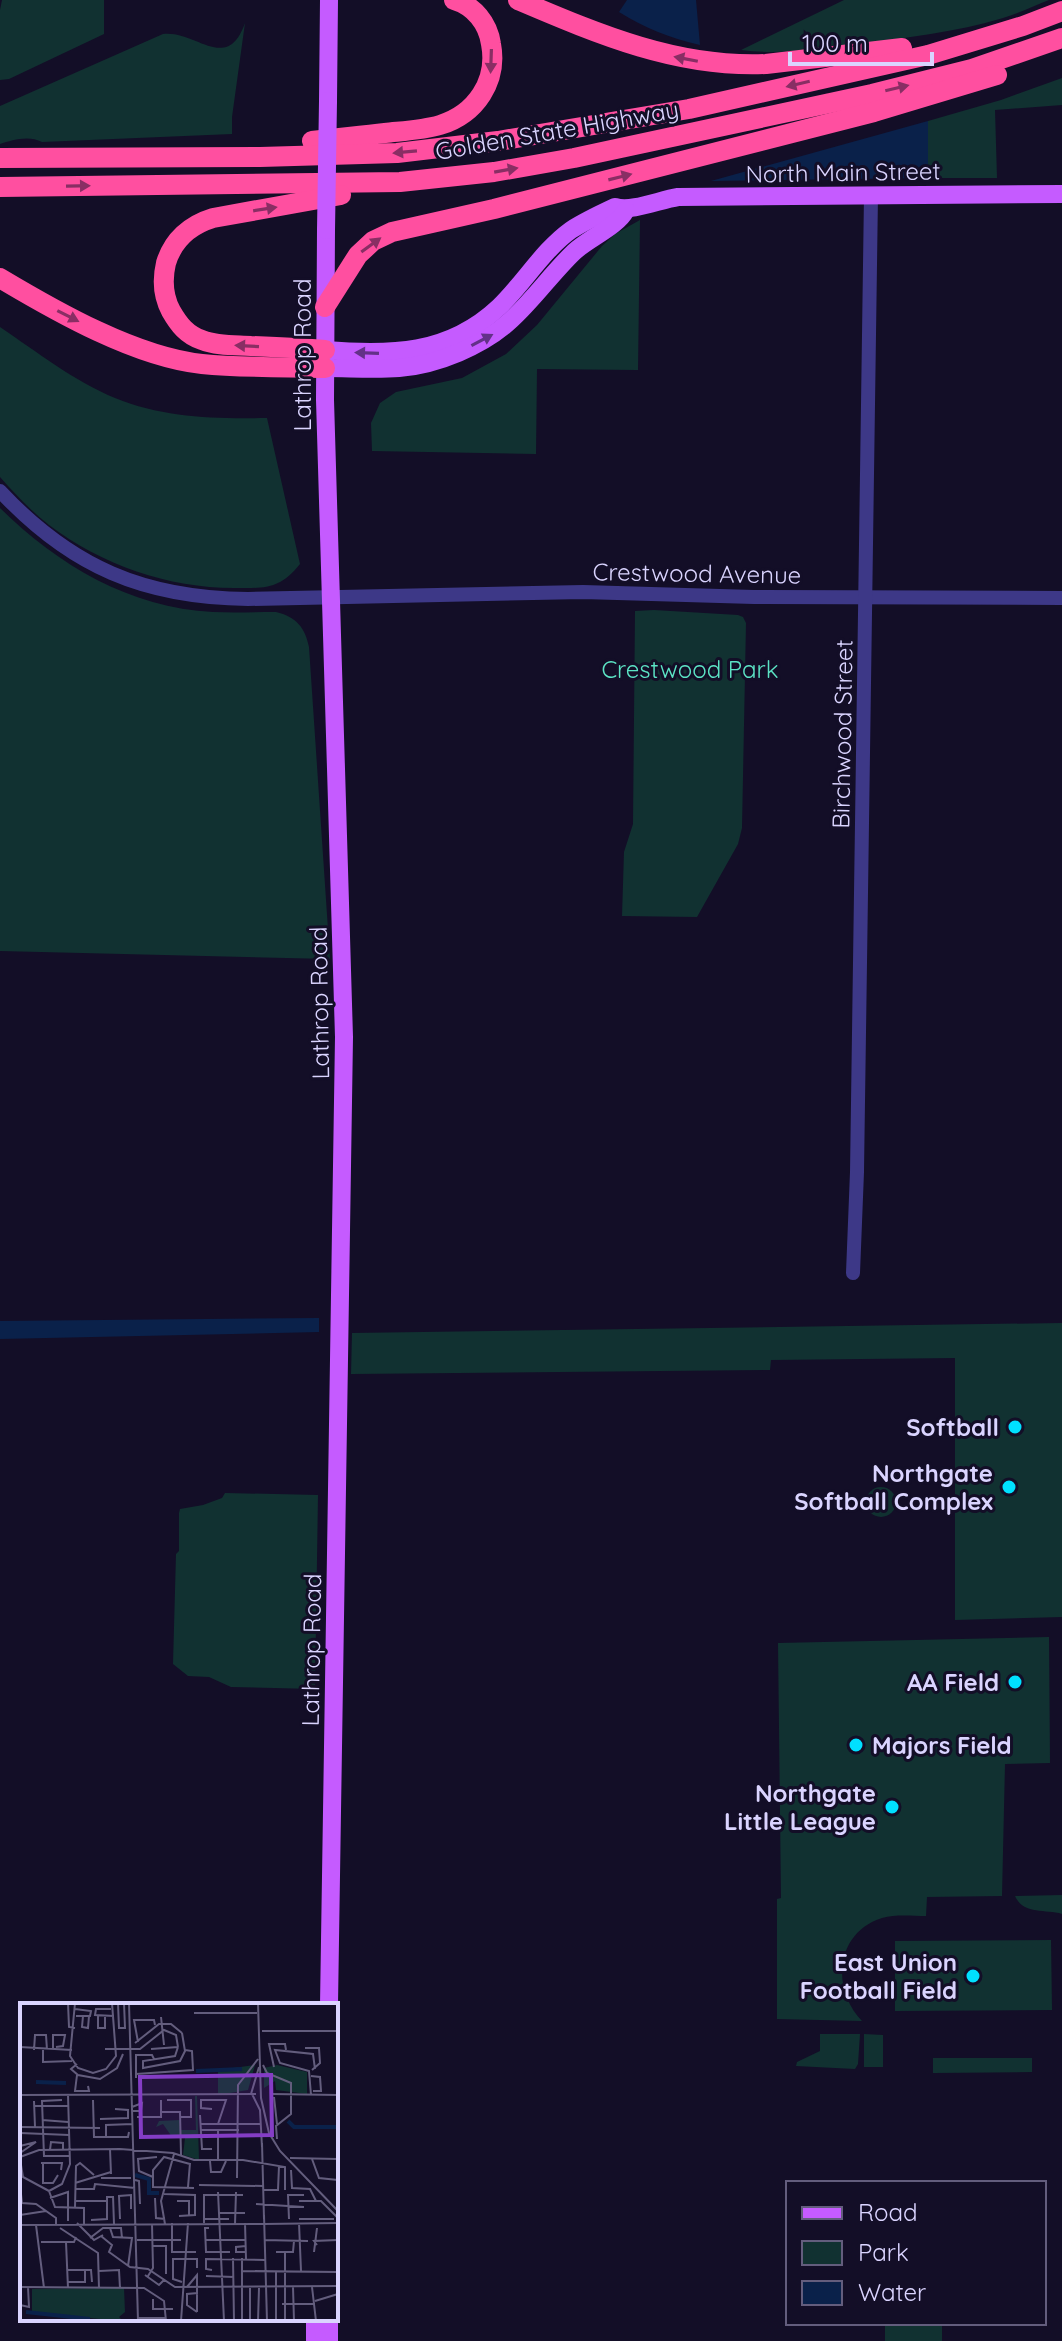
<svg xmlns="http://www.w3.org/2000/svg" width="1062" height="2341" font-family="Quicksand,sans-serif">
  <rect width="100%" height="100%" fill="#130e27"/>
  <!-- green -->
  <g fill="#113131">
    <polygon points="2,0 104,0 104,34 9,79 0,80 0,10"/>
    <path d="M844,0h205c-15,6 -30,13 -46,18 -47,14 -97,20 -146,26 -39,5 -77,11 -116,6z"/>
    <path d="M245,23l-13,94v17l-190,8c-13,-7 -30,-2 -42,2v-38l163,-72c33,-4 64,40 82,-11z"/>
    <polygon points="1062,78 1062,105 995,110 997,178 928,178 928,121 1001,100"/>
    <polygon points="640,220 638,370 537,369 536,454 372,451 371,423 380,403 396,392 462,378 506,354 537,325 602,246 615,234"/>
    <path d="M0,327c37,25 74,54 115,71 49,20 100,21 152,20l33,146c-21,26 -35,24 -66,24 -66,0 -132,-23 -185,-63 -18,-14 -34,-31 -49,-48z"/>
    <path d="M0,508c58,57 130,100 213,104 21,1 42,0 63,0 20,5 29,15 33,35l21,312 -330,-8z"/>
    <polygon points="654,610 738,615 743,617 746,623 742,828 738,844 697,917 622,916 624,852 633,824 635,611"/>
    <polygon points="1062,1323 1062,1617 955,1620 955,1358 771,1360 770,1370 351,1374 352,1333"/>
    <circle cx="881" cy="1502" r="15"/>
    <polygon points="225,1493 318,1495 315,1689 231,1687 209,1677 188,1676 173,1664 176,1554 179,1551 179,1513 180,1509 203,1505 222,1498"/>
    <path d="M1049,1637l1,126 -45,1 -3,132 -75,1 -1,19c-14,0 -30,-2 -44,2 -47,15 -51,71 -20,103l-85,-2v-120l4,-1 -3,-255z"/>
    <path d="M1062,1895v19c-17,-5 -39,1 -47,-18z"/>
    <polygon points="1051,1940 1052,2010 895,2011 895,1941"/>
    <polygon points="820,2034 860,2034 858,2064 855,2069 796,2066 797,2062 820,2051"/>
    <polygon points="864,2034 883,2035 883,2067 864,2067"/>
    <polygon points="933,2058 1032,2058 1032,2072 933,2073"/>
    <polygon points="942,2323 942,2341 885,2341 885,2324"/>
  </g>
  <!-- water -->
  <g fill="#0a214a">
    <path d="M627,0h69l4,45c-30,-7 -55,-17 -81,-33z"/>
    <polygon points="928,121 928,178 711,181"/>
    <polygon points="319,1318 319,1332 0,1339 0,1321"/>
  </g>
  <g fill="none" stroke-linecap="round" stroke-linejoin="round">
    <!-- minor -->
    <g stroke="#3d3887" stroke-width="14">
      <path d="M0,491c71,76 144,107 248,108l335,-7 171,5 308,1"/>
      <polyline points="853,1273 857,1172 871,195"/>
    </g>
    <!-- major -->
    <g stroke="#c55bff" stroke-width="18">
      <polyline points="328,101 329,0"/>
      <polyline points="326,230 325,400 344,1037 329,2005"/>
      <path d="M325,350c65,5 123,5 174,-43 25,-24 44,-57 72,-77 14,-9 29,-16 44,-23 17,5 44,-7 63,-10l384,-3"/>
      <path d="M325,368c25,0 50,2 74,0 38,-3 84,-22 112,-48 23,-21 41,-47 63,-68 15,-14 43,-25 52,-42"/>
      <polyline points="329,2319 329,2341"/>
      <polyline points="315,2341 315,2319"/>
    </g>
    <!-- highway -->
    <g stroke="#ff4fa0" stroke-width="20">
      <path d="M518,0c80,34 159,68 248,64l136,-16"/>
      <path d="M312,141c24,-3 49,-5 73,-8 18,-2 38,-3 55,-8 36,-11 58,-44 51,-81 -3,-21 -17,-38 -37,-44"/>
      <polyline points="0,158 260,157 397,153 498,141 689,109 928,55 1023,26 1062,11"/>
      <polyline points="0,187 400,182 494,172 574,158 872,94 972,69 1062,38"/>
      <path d="M0,278c57,34 136,79 202,86 41,4 82,3 123,4"/>
      <polyline points="325,307 358,255 373,241 392,232 494,209 874,112 997,75"/>
      <path d="M325,350c-24,-2 -49,-3 -74,-4 -16,-1 -34,0 -49,-6 -15,-5 -23,-15 -31,-29 -8,-15 -9,-31 -5,-48 7,-23 24,-38 47,-45l128,-23"/>
    </g>
    <!-- major-bridge -->
    <polyline stroke="#c55bff" stroke-width="18" points="326,230 328,101"/>
  </g>
  <!-- one-way arrows -->
  <defs><path id="oneway-solid" d="M-6-.8H1V-3.2L6.5 0L1 3.2V.8H-6Z" transform="scale(2)"/></defs>
  <g fill="#892e64">
    <use href="#oneway-solid" transform="translate(686 59) rotate(-169)"/>
    <use href="#oneway-solid" transform="translate(491 61) rotate(92)"/>
    <use href="#oneway-solid" transform="translate(798 84) rotate(167)"/>
    <use href="#oneway-solid" transform="translate(897 88) rotate(-13)"/>
    <use href="#oneway-solid" transform="translate(405 152) rotate(175)"/>
    <use href="#oneway-solid" transform="translate(506 170) rotate(-10)"/>
    <use href="#oneway-solid" transform="translate(620 177) rotate(-14)"/>
    <use href="#oneway-solid" transform="translate(78 186) rotate(-1)"/>
    <use href="#oneway-solid" transform="translate(265 209) rotate(-9)"/>
    <use href="#oneway-solid" transform="translate(371 245) rotate(-36)"/>
    <use href="#oneway-solid" transform="translate(68 316) rotate(27)"/>
    <use href="#oneway-solid" transform="translate(247 346) rotate(-177)"/>
  </g>
  <g fill="#633188">
    <use href="#oneway-solid" transform="translate(482 340) rotate(-28)"/>
    <use href="#oneway-solid" transform="translate(367 353) rotate(-178)"/>
  </g>
  <!-- markers -->
  <g fill="#00e0ff" stroke="#130e27" stroke-width="3">
    <circle cx="1015" cy="1427" r="8"/>
    <circle cx="1009" cy="1487" r="8"/>
    <circle cx="1015" cy="1682" r="8"/>
    <circle cx="856" cy="1745" r="8"/>
    <circle cx="892" cy="1807" r="8"/>
    <circle cx="973" cy="1976" r="8"/>
  </g>
  <g text-anchor="middle" dominant-baseline="central" stroke-width="6" stroke-linejoin="round" paint-order="stroke">
    <!-- street labels -->
    <g font-size="24" fill="#dad4ff" stroke="#130e27">
      <text transform="translate(557 130) rotate(-10)">Golden State Highway</text>
      <text transform="translate(843 172) rotate(-1)">North Main Street</text>
      <text transform="translate(302 355) rotate(-90)">Lathrop Road</text>
      <text transform="translate(697 573) rotate(1)">Crestwood Avenue</text>
      <text transform="translate(842 734) rotate(-89)">Birchwood Street</text>
      <text transform="translate(319 1003) rotate(-91)">Lathrop Road</text>
      <text transform="translate(311 1650) rotate(-89)">Lathrop Road</text>
    </g>
    <!-- park labels -->
    <g font-size="24" fill="#5ce4c5" stroke="#130e27">
      <text x="690" y="669">Crestwood Park</text>
    </g>
    <!-- poi labels -->
    <g font-size="24" font-weight="bold" fill="#dad4ff" stroke="#130e27" text-anchor="end">
      <text x="999" y="1427">Softball</text>
      <text x="993" y="1473">Northgate<tspan x="993" dy="28">Softball Complex</tspan></text>
      <text x="999" y="1682">AA Field</text>
      <text x="872" y="1745" text-anchor="start">Majors Field</text>
      <text x="876" y="1793">Northgate<tspan x="876" dy="28">Little League</tspan></text>
      <text x="957" y="1962">East Union<tspan x="957" dy="28">Football Field</tspan></text>
    </g>
  </g>
  <!-- overview -->
  <g transform="translate(20 2003)">
    <rect width="318" height="318" fill="#130e27"/>
    <path d="M235,62l-7,25 -30,5v-25zM257,62l30,7v22l-31,-4 -1,-9 -11,7v-20zM175,93h2l2,64 -16,-5 2,-17 -13,-1 -9,-13 -7,3 3,-6 21,-1 1,10h15zM104,285l1,24 -6,5 4,4 -91,-8v-24z" fill="#113131"/>
    <path fill="none" stroke="#0a214a" stroke-width="4" d="M176,68l46,-2M16,79l30,1M268,118l6,6h44M115,172l14,4v14h10M6,309l64,7"/>
    <path fill="none" stroke="#635d7d" stroke-width="2" d="M48,0l1,24 6,1M55,0l-5,53 8,12 15,5 13,-4 10,-13 -4,-53M98,0l1,25h6l-1,-25M109,0l9,318M238,0l3,95 8,35 11,18 58,60M55,6l16,2 -1,5h-14M91,6h-15l-1,6 19,1M174,10h63M63,13l-1,11 6,1 1,-12M78,13v12h7v-12M141,14l3,28M242,28h76M118,39l-4,-22h20l1,5M115,40l24,-19h12l11,9M0,44l52,3M158,44l-3,9 -32,5v7l37,-7 5,-10 -3,-18M285,45h14l1,15 -8,7M85,46h35l24,-19 12,5 2,12M131,46l27,-2M14,47l1,-15h11l1,15M23,47v12l29,-1M33,47v-15h12l-2,11 -7,1M57,61l-6,5 7,6 22,4 17,-11 6,-14M243,62l4,8 24,10v31l-15,12 1,13M254,64l-5,-23h16l1,6M116,71l57,-4 -1,-19 -7,-1M57,72l-2,16h14l-1,-5M291,73l9,1 1,14h-8M116,75v-23h16l2,4M231,91l8,-27M232,91l8,16 2,37M252,91l66,1M0,92l236,-1M291,92l-2,-24 -29,-8 -5,-13 38,4 2,15M254,94l3,27M42,97l-20,1 2,55h26M73,97l1,37h34l1,-5M147,97h24v17h-11M14,98l1,26M15,103h33M112,104l10,-4 -1,8h-9M192,106l-11,-1v-8h25l-8,24M141,109h19l1,43M180,112l2,34h10M117,114h24v-17M80,116l28,-1v-8l-13,-1M22,117l26,2M181,121h60M0,124l80,1M181,127h38M198,127v31M0,130l49,2M86,134v-12l27,-1M242,140l2,76M0,143l16,-4 -16,11M90,146l1,25M30,147l1,-8 12,1v7M0,154l19,-7 81,-1 53,4 21,7h49l42,7v23M270,155l48,1M0,156l3,18 26,14M292,156l7,19 19,2M190,158l1,11h10l5,-11M21,160h21l-1,7M23,160v20h10l5,-8M170,161l-26,-7 -11,13v17l41,1M271,167l1,18 18,1 6,12M133,174l-14,-6 -1,-12 19,-2M81,175h30M217,175l1,-93 20,-26M115,177l4,1 1,23M55,180l36,-11M179,182l64,1M168,184l2,-24M55,186h19l1,-5 40,4M243,187h15l1,-24M29,188l13,-7 8,-20 -2,-69M29,188l6,16 29,1v16M198,189l6,129M1,191l1,9 14,1 20,14v6M144,191l31,1v20l-16,1M93,193l1,28M30,195l18,-6v29M135,195l1,20 9,1M55,198h31M157,198h12v14M279,198h22l17,17M236,201l48,3M55,204l1,-41 4,-3 14,12M199,210h26M0,212l26,-4M244,212l3,106M100,216l-1,-23 12,-1v14M184,216h25M269,216l-1,-24h16M279,216h35M71,217l16,-1v-22h6M57,220l17,17 9,-5M152,220v29h24M184,220v-28h39M225,220l1,36M279,220l2,48M145,221l-4,-23 13,-47M215,221l1,-32M244,221l74,-1M0,222l244,-1M16,222l8,63M40,225l38,25 1,35M90,225l3,9 19,1 -4,28M189,225h-4l1,24h24M81,233l11,9 -3,7 21,15 18,2 27,18 163,-1M70,235l13,-10h18l1,10M117,237h44M185,237h40M244,237l44,1M21,239h33l2,-5M46,239l2,46M297,242l-3,-4 24,-1M133,243h13v28M226,243l-10,1v5h10M256,249h17l1,-11M265,249v69M294,249l3,-24M213,255l1,63M47,267h24l1,12M192,267l-6,-1v-10l59,1M79,268l20,-1 1,18M222,268l96,1M256,268v50M125,272l14,10 5,-5M128,273l5,-8 -1,-44M186,273l28,1M47,279h18v-12M162,279l-9,-3v-20h24v9M0,284l124,1 20,13 2,20M167,284l10,-12v37M273,284l1,34M292,284l4,34M230,285v33M133,296v10h20M295,298l23,-7M262,301h33M0,302l9,2 -1,-20M177,309l-10,-7v-11l11,-1M118,315h28M204,317h114M161,318l7,-98M222,318v-63M238,318l1,-33"/>
    <path fill="#843dc5" fill-opacity="0.15" stroke="#843dc5" stroke-width="4" d="M251,72l1,60 -131,2 -1,-60z"/>
    <rect width="318" height="318" fill="none" stroke="#dad4ff" stroke-width="4"/>
  </g>
  <!-- legend -->
  <rect x="786" y="2181" width="260" height="144" fill="#130e27" stroke="#635d7d" stroke-width="2"/>
  <rect x="802" y="2207" width="40" height="12" fill="#c55bff" stroke="#635d7d" stroke-width="2"/>
  <text x="858" y="2221" font-size="24" fill="#dad4ff">Road</text>
  <rect x="802" y="2241" width="40" height="24" fill="#113131" stroke="#635d7d" stroke-width="2"/>
  <text x="858" y="2261" font-size="24" fill="#dad4ff">Park</text>
  <rect x="802" y="2281" width="40" height="24" fill="#0a214a" stroke="#635d7d" stroke-width="2"/>
  <text x="858" y="2301" font-size="24" fill="#dad4ff">Water</text>
  <!-- scale -->
  <path d="M790 52v12h142v-12" fill="none" stroke="#dad4ff" stroke-width="4"/>
  <text x="802" y="52" font-size="24" fill="#dad4ff" stroke="#130e27" stroke-width="6" paint-order="stroke">100 m</text>
</svg>
